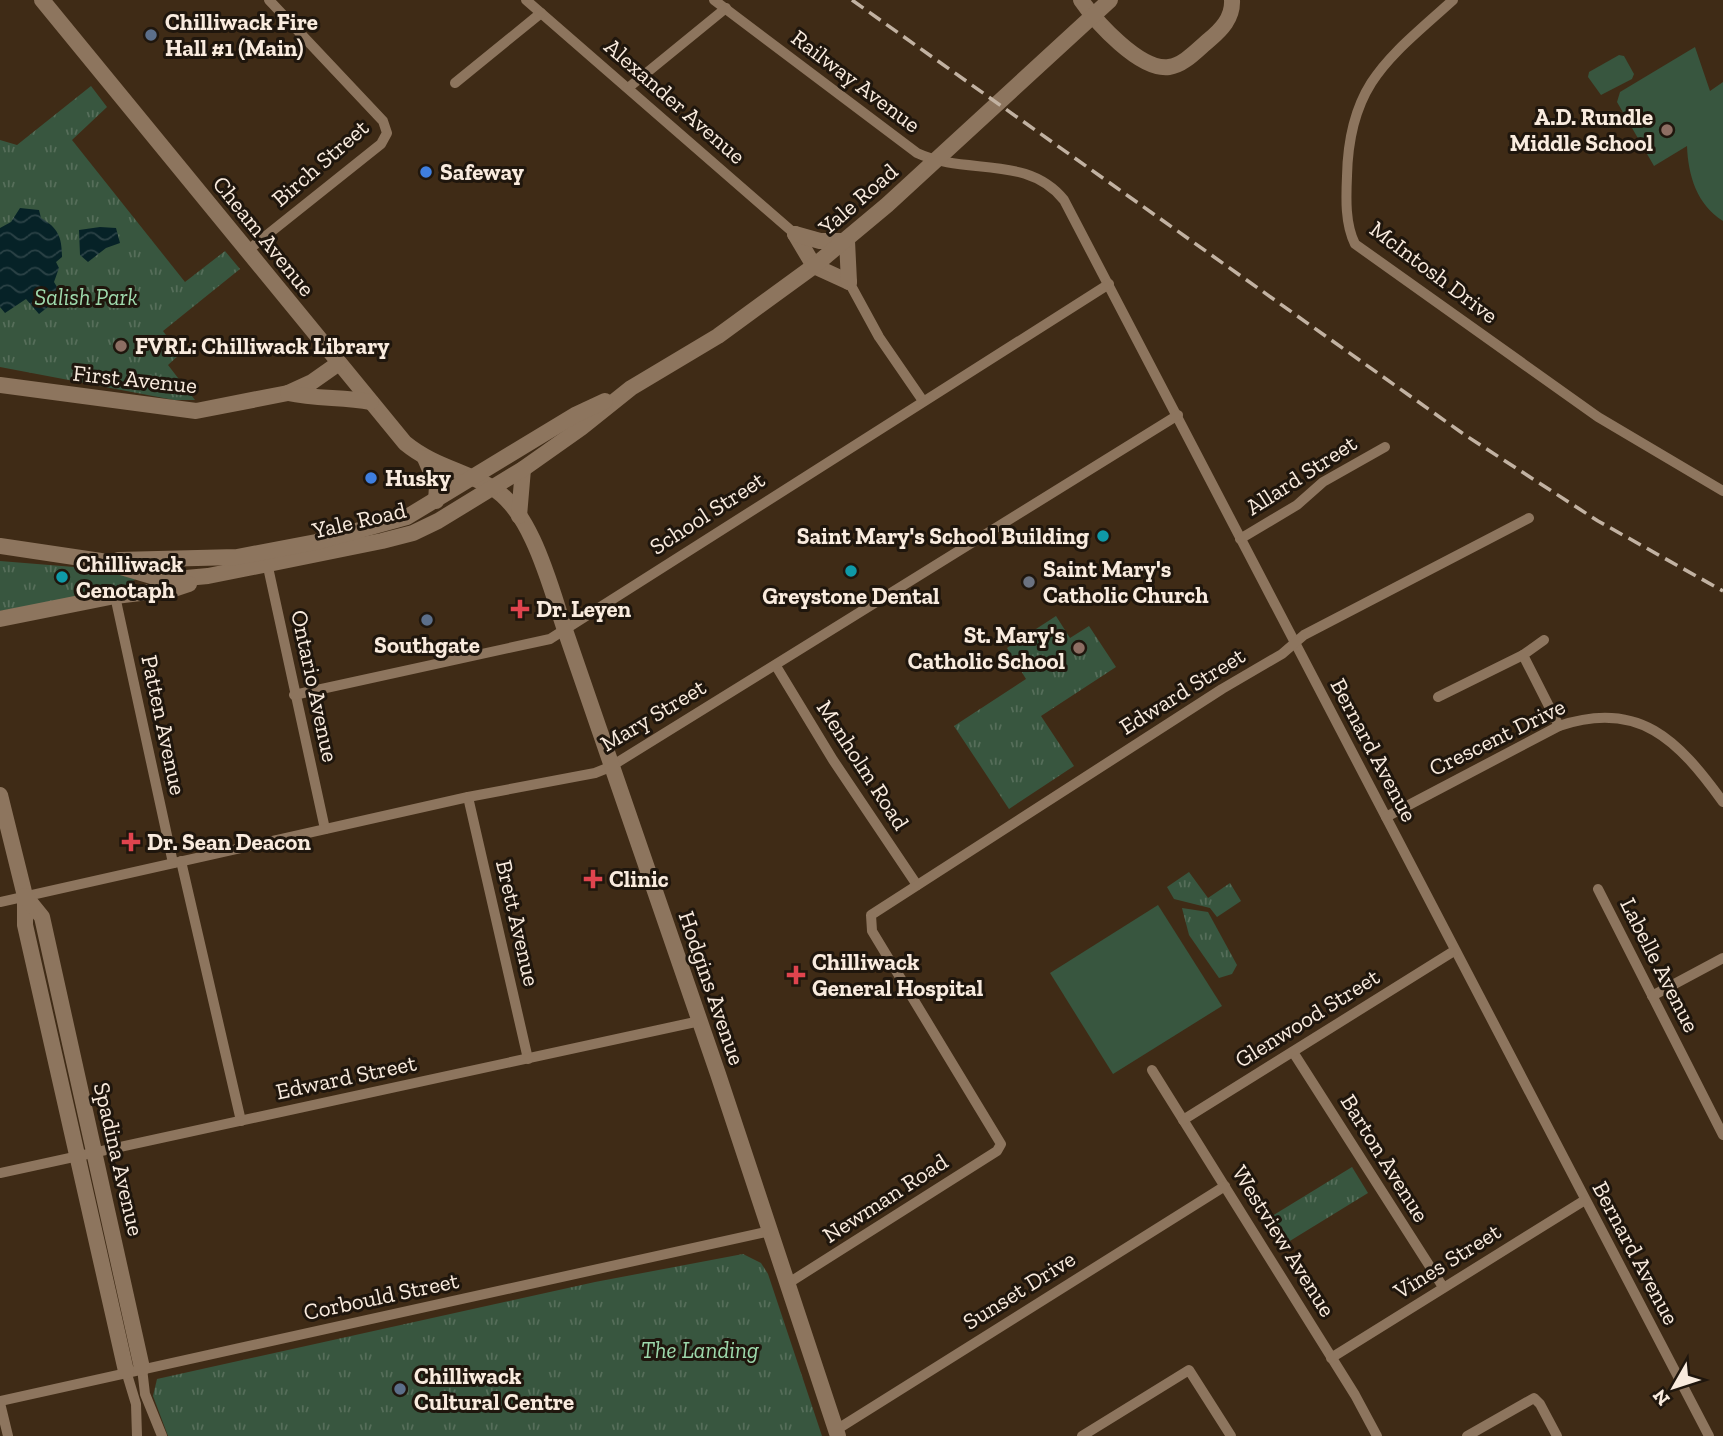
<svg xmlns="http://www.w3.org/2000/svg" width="1723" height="1436" font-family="'Zilla Slab',serif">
  <defs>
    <pattern id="park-tufts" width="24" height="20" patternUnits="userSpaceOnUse" patternTransform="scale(1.75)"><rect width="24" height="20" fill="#38563f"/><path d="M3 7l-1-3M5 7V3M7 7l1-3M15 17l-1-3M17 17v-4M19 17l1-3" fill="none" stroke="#566e5a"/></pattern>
    <pattern id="water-waves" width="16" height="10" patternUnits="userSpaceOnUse" patternTransform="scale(1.75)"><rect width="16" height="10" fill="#062227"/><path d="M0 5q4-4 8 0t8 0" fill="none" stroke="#2b4246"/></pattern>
  </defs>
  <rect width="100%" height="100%" fill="#3f2b16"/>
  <!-- green -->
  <g fill="#38563f">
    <path d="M1695,47l15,44 13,-9v139c-26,-16 -35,-46 -36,-75l-33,20 -37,-64 3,-10z"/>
    <polygon points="1619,55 1624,56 1634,74 1632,79 1601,95 1588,77 1589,72"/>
    <polygon points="1158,905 1222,1006 1113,1074 1050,973"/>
  </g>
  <!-- park -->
  <g fill="url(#park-tufts)">
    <polygon points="91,86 107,107 72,140 185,282 225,251 240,269 163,331 180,354 168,365 195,400 174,400 0,367 0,140 17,145"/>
    <polygon points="0,561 111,570 136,579 117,591 0,611"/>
    <polygon points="1056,616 1070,638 1089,626 1116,667 1041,716 1074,766 1009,809 954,726 1026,679 1007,648"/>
    <polygon points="1189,872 1208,898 1230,883 1241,901 1217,917 1210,908 1174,899 1167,887"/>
    <polygon points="1182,908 1208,912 1237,965 1232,974 1219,978 1189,935"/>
    <polygon points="1352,1167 1368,1193 1280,1247 1264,1221"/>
    <polygon points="743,1254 761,1263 768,1274 822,1436 168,1436 153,1396 157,1379 595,1282"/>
  </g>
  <!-- water -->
  <g fill="url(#water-waves)">
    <path d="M20,208l19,2 2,8c17,10 21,19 21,39l-6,5 3,6 -5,14 6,10 9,-2 3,4 -15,13 -4,-4 -14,11 -13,-15 -21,14 -5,-6v-79l11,-6z"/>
    <polygon points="100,227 116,228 120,243 106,248 88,262 80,255 79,230"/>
  </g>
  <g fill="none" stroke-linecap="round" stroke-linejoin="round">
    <!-- street -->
    <g stroke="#8d755e" stroke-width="10">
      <polyline points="526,0 795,234"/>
      <path d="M714,0l203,153c49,23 110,1 147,47l645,1236"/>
      <path d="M1453,0c-64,58 -104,83 -106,176 -1,22 -2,48 8,68l243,173 125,74"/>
      <polyline points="455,83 541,13"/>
      <polyline points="628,88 726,8"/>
      <polyline points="247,251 381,144 387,133 383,121 269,0"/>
      <polyline points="849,282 879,337 923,401"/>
      <polyline points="1240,539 1297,505 1323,482 1385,447"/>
      <polyline points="266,558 325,829"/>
      <polyline points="115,596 173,863"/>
      <polyline points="1523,655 1559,726"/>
      <polyline points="776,666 833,760 917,885"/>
      <polyline points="294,695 550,639 1109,284"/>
      <polyline points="1438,697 1523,655 1544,640"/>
      <polyline points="468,797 528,1059"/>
      <path d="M1386,817l173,-91c80,-27 119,14 164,76"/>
      <polyline points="181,861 241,1121"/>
      <polyline points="1598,889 1723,1135"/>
      <polyline points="0,902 468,797 595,773 610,767 1178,415"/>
      <polyline points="1652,996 1723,958"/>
      <polyline points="1293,1052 1443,1287"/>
      <polyline points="1152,1070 1355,1395 1377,1436"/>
      <polyline points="1183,1120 1454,951"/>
      <polyline points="0,1173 700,1021"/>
      <polyline points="787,1284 997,1151 1001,1144 872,931 871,915 1222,689 1282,654 1304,635 1529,518"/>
      <polyline points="1331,1358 1585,1200"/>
      <polyline points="142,1368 145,1394 162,1436"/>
      <polyline points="126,1371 136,1404 137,1436"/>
      <polyline points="0,1401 770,1231"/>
      <polyline points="0,1403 8,1436"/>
      <polyline points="836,1430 1225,1186"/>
      <polyline points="1082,1436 1189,1370 1231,1436"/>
      <polyline points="1467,1436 1534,1398 1540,1404 1557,1436"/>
    </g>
    <!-- secondary -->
    <g stroke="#8d755e" stroke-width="16">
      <path d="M42,0l363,443c28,23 57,27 86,44 41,23 60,102 74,143l153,444 120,362"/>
      <path d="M1081,0c15,22 59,71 88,67 15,-2 28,-17 40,-27 12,-10 24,-22 23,-40"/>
      <polyline points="795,234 814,266 849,282"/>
      <polyline points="795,234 820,241 847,241"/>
      <polyline points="847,241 849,282"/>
      <polyline points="0,385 196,411 288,393 312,382 339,363"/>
      <path d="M288,393c28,6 54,4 83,9"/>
      <polyline points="425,458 437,486 436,501"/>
      <polyline points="519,516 523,469"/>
      <polyline points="0,546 101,561 155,577 175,579 208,576 382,541 413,533 438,521 523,469 581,428 631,388 718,336 814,266 887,205 1110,0"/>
      <polyline points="118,560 237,557 316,542 407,517 575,415 605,401"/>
      <polyline points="0,619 115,596 174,589 189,584"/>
      <polyline points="0,795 25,896 25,925 126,1371"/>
      <polyline points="25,896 42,917 142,1368"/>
    </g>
    <!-- rail -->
    <polyline stroke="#c2b2a2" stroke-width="3.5" stroke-dasharray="14 7" stroke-linecap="butt" points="852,0 1465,435 1598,521 1723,591"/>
  </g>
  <!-- markers -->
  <g fill="#5c6f8a" stroke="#1f160d" stroke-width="2.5">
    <circle cx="151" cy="35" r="7"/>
    <circle cx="427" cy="620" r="7"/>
    <circle cx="400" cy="1389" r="7"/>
  </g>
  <g fill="#8d6e63" stroke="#1f160d" stroke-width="2.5">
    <circle cx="1667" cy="130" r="7"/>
    <circle cx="121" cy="346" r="7"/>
    <circle cx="1079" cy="648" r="7"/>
  </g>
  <g fill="#3f7fe0" stroke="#1f160d" stroke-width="2.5">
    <circle cx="426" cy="172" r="7"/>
    <circle cx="371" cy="478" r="7"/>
  </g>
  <g fill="#0f9aa8" stroke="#1f160d" stroke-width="2.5">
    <circle cx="1103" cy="536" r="7"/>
    <circle cx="851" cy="571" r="7"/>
    <circle cx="62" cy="577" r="7"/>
  </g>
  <circle fill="#6b7280" stroke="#1f160d" stroke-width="2.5" cx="1029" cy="582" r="7"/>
  <g fill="#e0444e" stroke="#1f160d" stroke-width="2.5">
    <path d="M516.5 598.5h7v7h7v7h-7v7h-7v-7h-7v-7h7z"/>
    <path d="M127.5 831.5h7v7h7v7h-7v7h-7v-7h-7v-7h7z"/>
    <path d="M589.5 868.5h7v7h7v7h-7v7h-7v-7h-7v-7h7z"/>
    <path d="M792.5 964.5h7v7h7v7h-7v7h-7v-7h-7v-7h7z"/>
  </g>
  <g text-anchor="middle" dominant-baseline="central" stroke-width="6" stroke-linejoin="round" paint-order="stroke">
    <!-- poi labels -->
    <g font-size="23" font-weight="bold" fill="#f9ebde" stroke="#1f160d" text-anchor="start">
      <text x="165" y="22">Chilliwack Fire<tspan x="165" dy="26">Hall #1 (Main)</tspan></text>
      <text x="1653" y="117" text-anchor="end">A.D. Rundle<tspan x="1653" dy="26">Middle School</tspan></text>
      <text x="440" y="172">Safeway</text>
      <text x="135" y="346">FVRL: Chilliwack Library</text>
      <text x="385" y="478">Husky</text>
      <text x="1089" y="536" text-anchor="end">Saint Mary's School Building</text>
      <text x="76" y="564">Chilliwack<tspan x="76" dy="26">Cenotaph</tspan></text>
      <text x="1043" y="569">Saint Mary's<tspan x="1043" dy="26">Catholic Church</tspan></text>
      <text x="851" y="596" text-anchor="middle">Greystone Dental</text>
      <text x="536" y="609">Dr. Leyen</text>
      <text x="1065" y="635" text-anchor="end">St. Mary's<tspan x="1065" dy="26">Catholic School</tspan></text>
      <text x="427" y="645" text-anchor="middle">Southgate</text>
      <text x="147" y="842">Dr. Sean Deacon</text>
      <text x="609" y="879">Clinic</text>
      <text x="812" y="962">Chilliwack<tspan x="812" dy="26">General Hospital</tspan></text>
      <text x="414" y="1376">Chilliwack<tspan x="414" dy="26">Cultural Centre</tspan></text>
    </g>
    <!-- street labels -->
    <g font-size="23" fill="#f9ebde" stroke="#1f160d">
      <text transform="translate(856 81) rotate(37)">Railway Avenue</text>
      <text transform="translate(675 101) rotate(41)">Alexander Avenue</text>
      <text transform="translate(320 163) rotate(-41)">Birch Street</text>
      <text transform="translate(858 199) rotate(-41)">Yale Road</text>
      <text transform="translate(264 236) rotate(51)">Cheam Avenue</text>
      <text transform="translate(1434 272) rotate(37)">McIntosh Drive</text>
      <text transform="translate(135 379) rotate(6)">First Avenue</text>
      <text transform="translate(1301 475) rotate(-33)">Allard Street</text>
      <text transform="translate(707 513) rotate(-33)">School Street</text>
      <text transform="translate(359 520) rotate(-13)">Yale Road</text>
      <text transform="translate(315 686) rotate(78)">Ontario Avenue</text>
      <text transform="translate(1182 691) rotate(-32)">Edward Street</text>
      <text transform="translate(653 715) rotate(-31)">Mary Street</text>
      <text transform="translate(164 725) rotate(78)">Patten Avenue</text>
      <text transform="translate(1497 737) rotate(-26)">Crescent Drive</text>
      <text transform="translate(1374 750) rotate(62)">Bernard Avenue</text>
      <text transform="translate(863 765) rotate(57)">Menholm Road</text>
      <text transform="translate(518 923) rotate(77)">Brett Avenue</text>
      <text transform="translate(1660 965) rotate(63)">Labelle Avenue</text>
      <text transform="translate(712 988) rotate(71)">Hodgins Avenue</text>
      <text transform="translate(1307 1018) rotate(-32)">Glenwood Street</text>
      <text transform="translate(346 1077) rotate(-12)">Edward Street</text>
      <text transform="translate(1385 1158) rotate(58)">Barton Avenue</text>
      <text transform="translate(119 1159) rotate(77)">Spadina Avenue</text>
      <text transform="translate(885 1198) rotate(-33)">Newman Road</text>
      <text transform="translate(1284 1241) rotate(58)">Westview Avenue</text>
      <text transform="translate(1636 1253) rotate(62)">Bernard Avenue</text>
      <text transform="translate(1447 1261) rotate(-32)">Vines Street</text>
      <text transform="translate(1019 1290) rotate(-32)">Sunset Drive</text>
      <text transform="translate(381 1296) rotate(-12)">Corbould Street</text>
    </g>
    <!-- park labels -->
    <g font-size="23" font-style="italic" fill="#9ed9ac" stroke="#1f160d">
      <text x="86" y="297">Salish Park</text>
      <text x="700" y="1350">The Landing</text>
    </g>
  </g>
  <!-- north arrow -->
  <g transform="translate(1674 1387) rotate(231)" stroke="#1f160d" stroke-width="5" paint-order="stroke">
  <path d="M0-5L12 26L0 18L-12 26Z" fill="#f9ebde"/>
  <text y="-10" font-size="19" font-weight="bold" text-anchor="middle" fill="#f9ebde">N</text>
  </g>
</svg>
